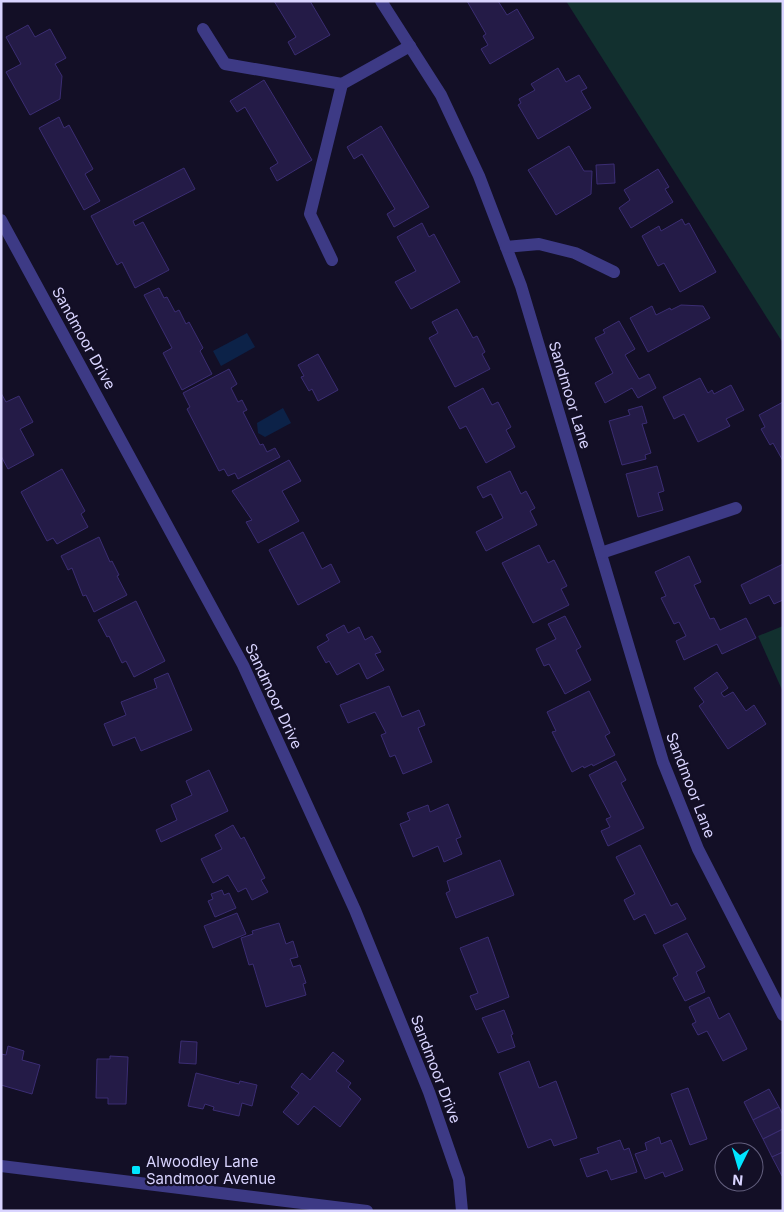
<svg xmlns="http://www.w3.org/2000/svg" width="784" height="1212" font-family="Inter,sans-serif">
  <rect width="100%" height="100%" fill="#130f26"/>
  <!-- green -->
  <g fill="#12302f">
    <polygon points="566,1 783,1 783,343"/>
    <polygon points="783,626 783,692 758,636"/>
  </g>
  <!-- water -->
  <g fill="#0c2248">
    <polygon points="247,333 255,347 221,366 213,351"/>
    <polygon points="283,408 291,423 265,437 258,433 257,423"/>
  </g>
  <!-- building -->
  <g fill="#241b47" stroke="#3b2d73">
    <polygon points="274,1 310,1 330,35 295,55 288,42 296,37"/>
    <polygon points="467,1 498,1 507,15 517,9 534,38 490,64 481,49 488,45 483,36 486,34"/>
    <polygon points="28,25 35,37 50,29 66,58 55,64 62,76 60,99 30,115 6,72 21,64 6,37"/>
    <polygon points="558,68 566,82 579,75 587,88 581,91 591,108 538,139 518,105 521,103 519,99 535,90 531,84"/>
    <polygon points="264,80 312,160 277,181 270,168 278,163 245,107 237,112 230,101"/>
    <polygon points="59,117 64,128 69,125 93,169 85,174 100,201 84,210 39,128"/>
    <polygon points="381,126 429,207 394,227 387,214 395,209 362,154 354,159 347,147"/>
    <polygon points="569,146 584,171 592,171 591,194 556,215 528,170"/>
    <polygon points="614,164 615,183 597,184 596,165"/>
    <polygon points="184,168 195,189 133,221 135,226 143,222 169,270 135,288 122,262 117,265 91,216"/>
    <polygon points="658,169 669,187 665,189 673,202 631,228 619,208 630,200 624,190"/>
    <polygon points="682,219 685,225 689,223 716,272 680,292 664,263 658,266 642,236 659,226 661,231"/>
    <polygon points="422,223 429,237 434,234 460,282 411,309 395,282 416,271 397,237"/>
    <polygon points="159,288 164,298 167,297 175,312 179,310 186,324 189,322 203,348 200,351 212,374 182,390 163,353 172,348 144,295"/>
    <polygon points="681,305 703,306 710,318 648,352 630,318 652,306 656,315 670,308 671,310"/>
    <polygon points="457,309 473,338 477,336 485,352 482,354 490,369 455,387 429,338 438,333 432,322"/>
    <polygon points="619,321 635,349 625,355 639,379 649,374 656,388 638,398 632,388 605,403 595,383 613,373 595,338 605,333 603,330"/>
    <polygon points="318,354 338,390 318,401 312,389 309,391 301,377 304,376 298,365"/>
    <polygon points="229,369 237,384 231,388 238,402 242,400 247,410 243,412 260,445 263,444 267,452 275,448 280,457 238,479 235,473 228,476 224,469 219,471 187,409 190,407 183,393"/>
    <polygon points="700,378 708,393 712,390 714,394 731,385 744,410 726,419 730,426 698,442 684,414 674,419 663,397"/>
    <polygon points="483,388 492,405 498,402 511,427 506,430 515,447 486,463 466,426 460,429 448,407"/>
    <polygon points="1,393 6,402 19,396 33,422 20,429 34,455 8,469 1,456"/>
    <polygon points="783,402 783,461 773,443 770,445 761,429 765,427 759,415"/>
    <polygon points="642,406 647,423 642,424 651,453 645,455 646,459 622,465 609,421 630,415 628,410"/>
    <polygon points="289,460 301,481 282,491 299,521 258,543 246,522 252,520 232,491"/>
    <polygon points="657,466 664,491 658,493 663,510 638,517 626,474"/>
    <polygon points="62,469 85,511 81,514 88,527 57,544 53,538 47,541 21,492"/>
    <polygon points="510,471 521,494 526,491 535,508 530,511 537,525 486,551 476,532 503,518 491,494 483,498 477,487"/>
    <polygon points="303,532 322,569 331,564 340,582 298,605 269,550"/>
    <polygon points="99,537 110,562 112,561 119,575 117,576 127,595 94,612 86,595 83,596 72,568 68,570 61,556"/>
    <polygon points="539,545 548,563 554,560 567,586 561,589 569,605 533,623 502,563"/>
    <polygon points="689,556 701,582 694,585 710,619 714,618 720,630 746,618 756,638 722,654 717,644 684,660 676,641 686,636 679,622 674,624 661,598 666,596 655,572"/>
    <polygon points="783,564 783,600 774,604 769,595 750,604 741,585"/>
    <polygon points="136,601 165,661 134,677 126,661 122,663 109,636 107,637 98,620"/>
    <polygon points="565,616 581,647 576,650 591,680 565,694 549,664 544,666 536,649 556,639 548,624"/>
    <polygon points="344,625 348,633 359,627 365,640 372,636 381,652 375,654 384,670 367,679 359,663 337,675 329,661 326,663 317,647 329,640 326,635"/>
    <polygon points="717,672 728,688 721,693 724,697 733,692 746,711 754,705 766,724 728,749 699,706 704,702 694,688"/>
    <polygon points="168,673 192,730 141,751 135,737 113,746 104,724 126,715 121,702 157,688 154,679"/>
    <polygon points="389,686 402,717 419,710 425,725 418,728 432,762 403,774 395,755 390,757 381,735 386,733 375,712 348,723 340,705"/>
    <polygon points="589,691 610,733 605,736 615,755 593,766 592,764 584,768 583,766 572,772 552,732 556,731 547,712"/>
    <polygon points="616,761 626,780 621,783 644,828 608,846 601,831 610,827 606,819 611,817 589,775"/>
    <polygon points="209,770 228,811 161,842 156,830 177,820 171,805 192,795 186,781"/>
    <polygon points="448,804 461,837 456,839 462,854 444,862 438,846 413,857 400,824 410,820 407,813 428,805 430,812"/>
    <polygon points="233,825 241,839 244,837 265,878 261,880 268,892 252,900 246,888 238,892 228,875 213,883 201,859 222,849 215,835"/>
    <polygon points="640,845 671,906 677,903 686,919 655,934 645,914 634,920 624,900 635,894 616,857"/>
    <polygon points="500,860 514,895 456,918 446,893 450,891 447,881"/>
    <polygon points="222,890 224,895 229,893 236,908 215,917 208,901 213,899 211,894"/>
    <polygon points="237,913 246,934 213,948 204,926"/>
    <polygon points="279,923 286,944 293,941 298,957 290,959 293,967 300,965 306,983 303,984 306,995 266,1007 253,964 249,965 241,938 253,934 252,931"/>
    <polygon points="687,933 705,967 696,972 705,992 685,1001 673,978 678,975 663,945"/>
    <polygon points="488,937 509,997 476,1010 470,996 478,993 460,948"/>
    <polygon points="709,997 719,1019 729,1013 747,1049 723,1061 707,1031 698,1035 692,1024 696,1022 689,1007"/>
    <polygon points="504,1010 513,1034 511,1035 515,1047 498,1053 482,1018"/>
    <polygon points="181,1041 197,1042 196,1064 179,1063"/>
    <polygon points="8,1046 24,1051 22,1060 40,1065 32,1094 1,1085 1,1054 6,1055"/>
    <polygon points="333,1052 344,1061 336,1071 351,1083 348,1087 361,1099 340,1127 314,1106 298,1125 283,1112 299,1093 291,1087 302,1073 310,1080"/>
    <polygon points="110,1056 128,1057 126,1104 108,1104 108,1098 96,1098 97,1059 110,1059"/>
    <polygon points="529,1061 539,1088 556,1081 577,1138 554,1146 551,1139 528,1148 499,1073"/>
    <polygon points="196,1073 239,1084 240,1081 257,1085 252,1106 242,1103 239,1116 213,1110 214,1107 205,1104 203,1109 188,1106"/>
    <polygon points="688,1088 707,1139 690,1145 671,1094"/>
    <polygon points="769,1089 779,1107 753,1120 744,1102"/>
    <polygon points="779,1107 783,1115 783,1129 763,1139 753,1120"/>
    <polygon points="783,1129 783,1152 772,1157 763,1139"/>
    <polygon points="659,1137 661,1144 671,1140 683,1170 665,1177 663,1172 645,1179 635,1154 647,1150 645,1143"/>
    <polygon points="620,1140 624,1150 629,1148 637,1172 611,1180 607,1170 587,1177 580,1159 599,1153 597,1148"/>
    <polygon points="783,1152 783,1175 782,1176 772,1157"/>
  </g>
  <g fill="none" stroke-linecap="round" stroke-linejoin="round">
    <!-- minor -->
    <g stroke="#3d3a85" stroke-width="12">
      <polyline points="381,1 441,95 479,176 521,286 663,762 698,849 783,1015"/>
      <polyline points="203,29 225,64 342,84"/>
      <polyline points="1,220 243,665 355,910 429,1092 459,1179 462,1211"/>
      <polyline points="506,247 539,244 575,253 614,272"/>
      <polyline points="332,260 310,214 342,84 410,46"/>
      <polyline points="601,553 736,508"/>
      <polyline points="1,1166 367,1211"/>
    </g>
  </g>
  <!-- markers -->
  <rect fill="#00e5ff" stroke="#130f26" stroke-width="2" x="131" y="1165" width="10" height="10" rx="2.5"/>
  <g text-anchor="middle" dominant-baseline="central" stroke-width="4.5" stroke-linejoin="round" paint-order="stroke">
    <!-- street labels -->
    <g font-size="15" fill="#d9d4ff" stroke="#130f26">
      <text transform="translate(84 338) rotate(61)">Sandmoor Drive</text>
      <text transform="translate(570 395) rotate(73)">Sandmoor Lane</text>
      <text transform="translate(274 696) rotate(65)">Sandmoor Drive</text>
      <text transform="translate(691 785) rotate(69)">Sandmoor Lane</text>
      <text transform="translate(436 1069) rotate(69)">Sandmoor Drive</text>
    </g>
    <!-- poi labels -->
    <g font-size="15" fill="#d9d4ff" stroke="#130f26" text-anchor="start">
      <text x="146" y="1161">Alwoodley Lane<tspan x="146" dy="17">Sandmoor Avenue</tspan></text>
    </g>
  </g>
  <!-- border -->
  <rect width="784" height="1212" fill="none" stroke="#d9d4ff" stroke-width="5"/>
  <!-- north arrow -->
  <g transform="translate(739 1167) rotate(185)"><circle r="24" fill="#130f26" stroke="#625e7d"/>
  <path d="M0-4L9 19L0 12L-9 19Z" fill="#00e5ff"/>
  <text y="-8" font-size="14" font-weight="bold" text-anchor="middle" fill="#d9d4ff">N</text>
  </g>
</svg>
